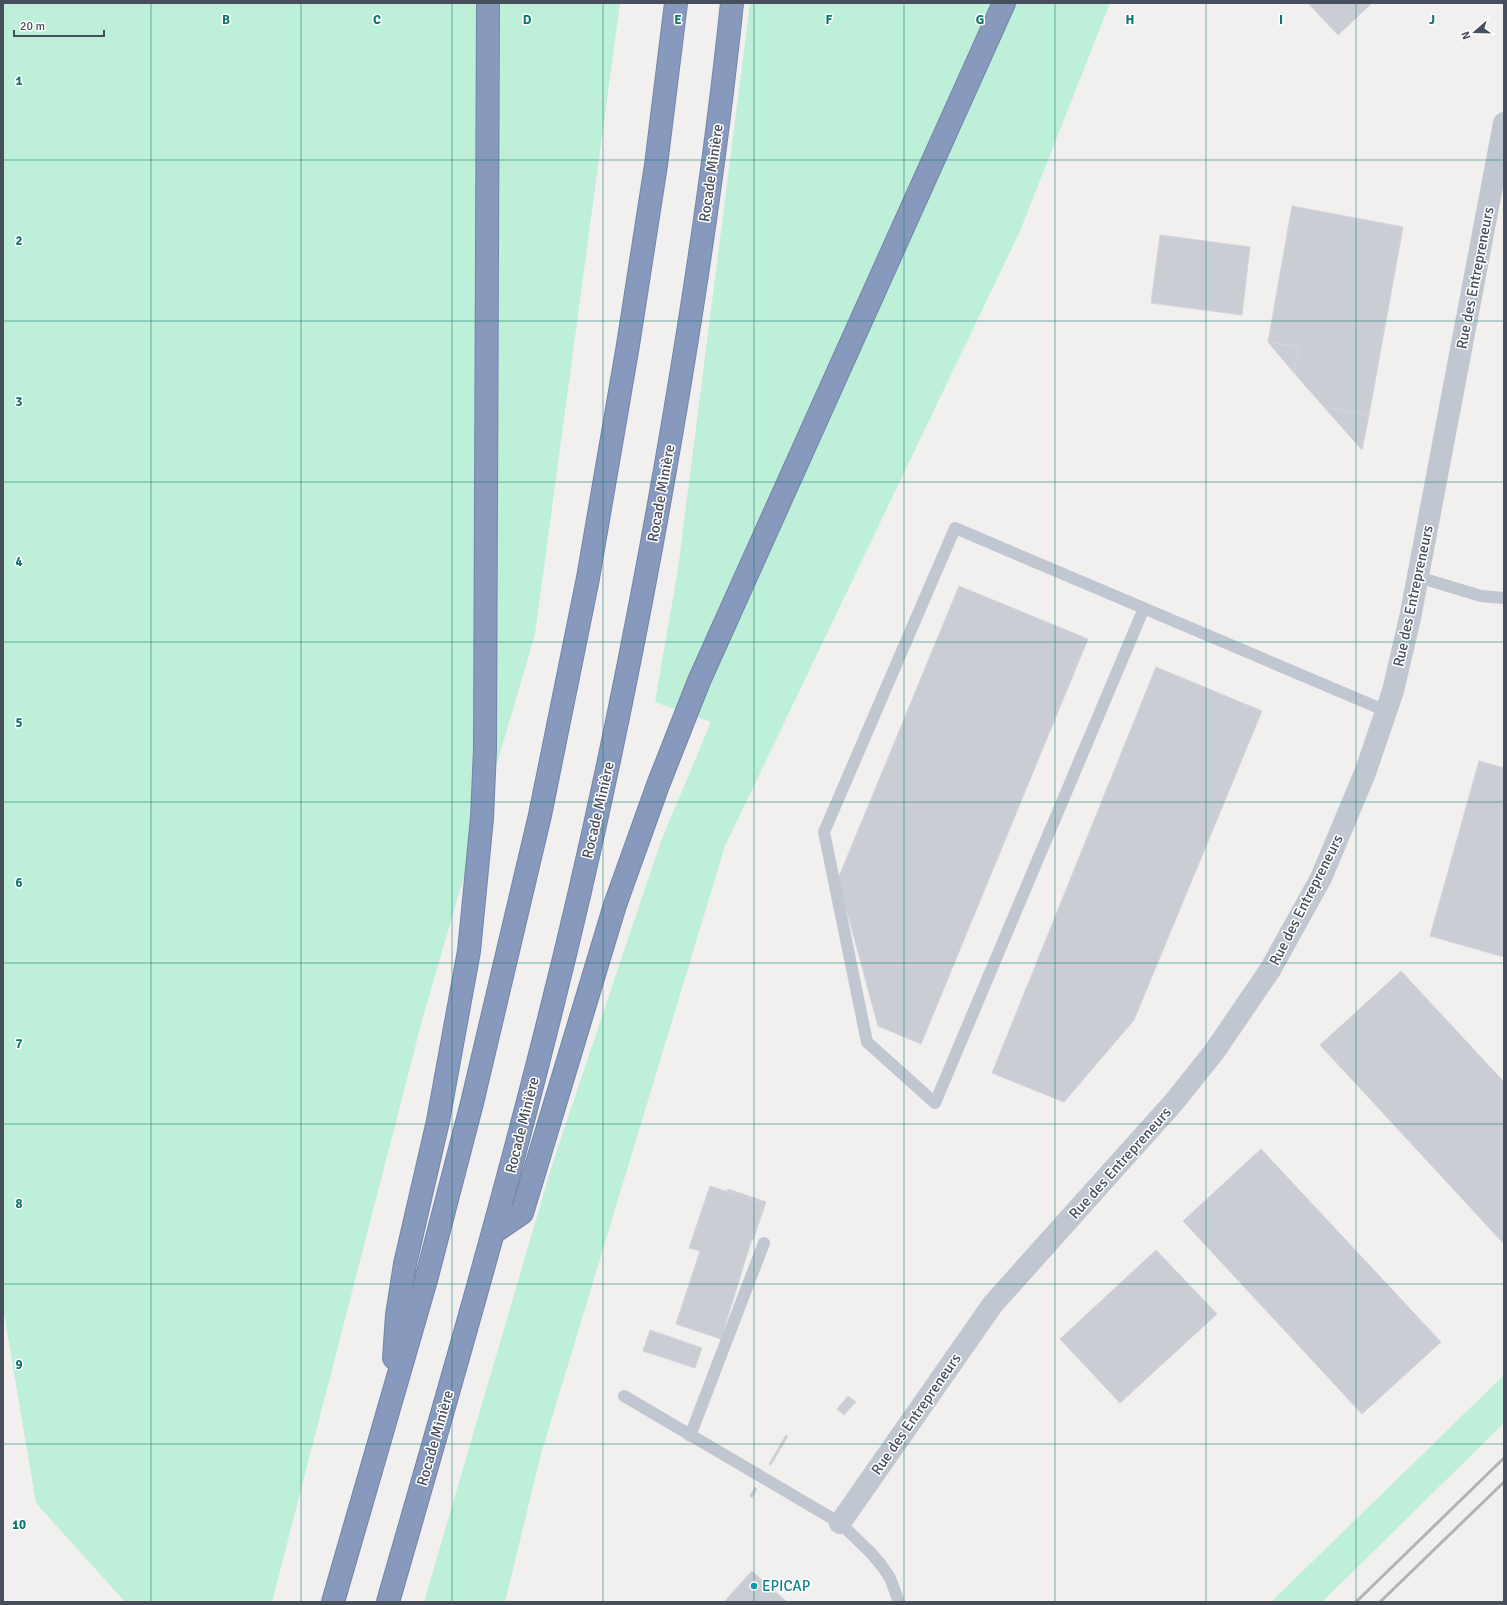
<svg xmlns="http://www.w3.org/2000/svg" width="1507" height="1605" font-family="Signika,sans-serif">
  <rect width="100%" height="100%" fill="#f2efef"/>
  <!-- green -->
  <g fill="#beefd8">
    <polygon points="3,3 620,3 535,634 424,1013 272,1602 125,1602 36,1503 3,1308"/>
    <polygon points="750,3 1110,3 1020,231 725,846 541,1454 505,1602 424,1602 552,1165 661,841 711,722 655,702 678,569"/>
    <polygon points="1504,1375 1504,1423 1322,1602 1271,1602"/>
  </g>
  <!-- building -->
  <g fill="#cbcdd5" stroke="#d3d4db">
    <polygon points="1308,3 1372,3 1338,35"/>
    <polygon points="1292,206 1403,227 1369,415 1324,407 1294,373 1299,347 1268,342"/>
    <polygon points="1160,235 1250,247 1242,315 1151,303"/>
    <polygon points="1268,342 1299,347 1294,373"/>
    <polygon points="1324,407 1369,415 1362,450"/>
    <polygon points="959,586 1088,639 921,1044 878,1026 838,879"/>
    <polygon points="1156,667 1262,711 1134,1020 1064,1102 992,1073"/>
    <polygon points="1479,761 1504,768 1504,957 1430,936"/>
    <polygon points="1401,971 1504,1082 1504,1244 1320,1045"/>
    <polygon points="1261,1149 1441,1342 1362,1414 1183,1221"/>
    <polygon points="710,1186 763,1203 721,1339 676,1324 700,1251 689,1248"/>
    <polygon points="728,1189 766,1202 753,1240 751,1240 763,1203 727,1192"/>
    <polygon points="1156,1250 1217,1314 1120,1403 1060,1339"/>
    <polygon points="650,1330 702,1348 695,1368 643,1351"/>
    <polygon points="848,1396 856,1402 844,1415 837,1409"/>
    <polygon points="786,1435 788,1436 771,1465 769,1464"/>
    <polygon points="755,1487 757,1489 752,1498 750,1496"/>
    <polygon points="752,1571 787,1602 724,1602"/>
  </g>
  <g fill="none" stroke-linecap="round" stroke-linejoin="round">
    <defs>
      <g id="motorway">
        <polyline points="494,1232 522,1213 615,905 658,785 699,681 1004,3"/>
        <polyline points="394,1358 397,1315 405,1264 438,1121 469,951 482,818 485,749 488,3"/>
        <polyline points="333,1602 426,1280 472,1103 540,815 588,578 628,345 656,165 676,3"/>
        <path d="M388,1602c56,-195 113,-390 162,-587 39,-154 72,-310 101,-467 33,-180 62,-362 81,-545"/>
      </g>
    </defs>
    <!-- motorway casing -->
    <use href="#motorway" stroke="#7385a9" stroke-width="24"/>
    <!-- service -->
    <g stroke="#c0c7d1" stroke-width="12">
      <polyline points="1418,577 1481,596 1504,598"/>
      <polyline points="1144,608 935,1103 867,1042 824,832 955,528 1386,711"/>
      <polyline points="624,1396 840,1523 871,1553 882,1566 890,1578 899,1602"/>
      <polyline points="690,1436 764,1243"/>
    </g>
    <!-- minor -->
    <polyline stroke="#c0c7d1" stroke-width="22" points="840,1523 993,1304 1174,1102 1214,1052 1270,970 1321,878 1365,773 1393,691 1410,618 1504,123"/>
    <!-- motorway -->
    <use href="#motorway" stroke="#879abd" stroke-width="22"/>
    <!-- rail -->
    <g stroke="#b1b3b9" stroke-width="3">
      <polyline points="1356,1602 1504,1458"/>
      <polyline points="1380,1602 1504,1482"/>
    </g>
  </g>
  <!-- grid -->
  <path fill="none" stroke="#0f766e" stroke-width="1" stroke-opacity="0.55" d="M151,3v1599M301,3v1599M452,3v1599M603,3v1599M754,3v1599M904,3v1599M1055,3v1599M1206,3v1599M1356,3v1599M3,160h1501M3,321h1501M3,482h1501M3,642h1501M3,802h1501M3,963h1501M3,1124h1501M3,1284h1501M3,1444h1501"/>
  <!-- markers -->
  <circle fill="#0f9aa8" stroke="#fff" stroke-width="1.5" cx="754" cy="1586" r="4"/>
  <g text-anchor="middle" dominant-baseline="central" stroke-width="3" stroke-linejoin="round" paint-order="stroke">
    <!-- street labels -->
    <g font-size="15" fill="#474f5c" stroke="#fff">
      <text transform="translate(711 173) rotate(-82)">Rocade Minière</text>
      <text transform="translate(1475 278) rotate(-79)">Rue des Entrepreneurs</text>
      <text transform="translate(661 493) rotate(-80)">Rocade Minière</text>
      <text transform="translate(1413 596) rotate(-78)">Rue des Entrepreneurs</text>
      <text transform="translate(598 810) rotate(-77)">Rocade Minière</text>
      <text transform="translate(1306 900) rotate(-63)">Rue des Entrepreneurs</text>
      <text transform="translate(522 1125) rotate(-76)">Rocade Minière</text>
      <text transform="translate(1120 1163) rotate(-48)">Rue des Entrepreneurs</text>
      <text transform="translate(916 1414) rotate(-55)">Rue des Entrepreneurs</text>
      <text transform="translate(435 1438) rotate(-74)">Rocade Minière</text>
    </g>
    <!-- culture labels -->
    <g font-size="15" fill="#0d838f" stroke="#fff" text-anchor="start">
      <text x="762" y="1586">EPICAP</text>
    </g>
  </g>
  <g font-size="13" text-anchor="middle" font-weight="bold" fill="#0f766e" stroke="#fff" stroke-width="3" stroke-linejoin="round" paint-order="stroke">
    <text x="226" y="24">B</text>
    <text x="377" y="24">C</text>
    <text x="527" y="24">D</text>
    <text x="678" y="24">E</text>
    <text x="829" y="24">F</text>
    <text x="980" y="24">G</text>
    <text x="1130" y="24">H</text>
    <text x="1281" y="24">I</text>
    <text x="1432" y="24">J</text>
    <text x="19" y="85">1</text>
    <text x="19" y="245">2</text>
    <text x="19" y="406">3</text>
    <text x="19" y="566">4</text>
    <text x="19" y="727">5</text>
    <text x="19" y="887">6</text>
    <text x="19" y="1048">7</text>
    <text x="19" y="1208">8</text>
    <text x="19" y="1369">9</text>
    <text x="19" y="1529">10</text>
  </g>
  <!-- border -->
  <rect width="1507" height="1605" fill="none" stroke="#474f5c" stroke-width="8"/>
  <!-- north arrow -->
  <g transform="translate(1475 32) rotate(250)" stroke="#ffffff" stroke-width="3" paint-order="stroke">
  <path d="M0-3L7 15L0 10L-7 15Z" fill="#474f5c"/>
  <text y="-6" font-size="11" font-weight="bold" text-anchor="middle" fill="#474f5c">N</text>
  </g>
  <!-- scale -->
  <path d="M14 30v6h90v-6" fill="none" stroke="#474f5c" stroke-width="2"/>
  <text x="20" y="30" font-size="12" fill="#474f5c" stroke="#ffffff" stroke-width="3" paint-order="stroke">20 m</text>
</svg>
